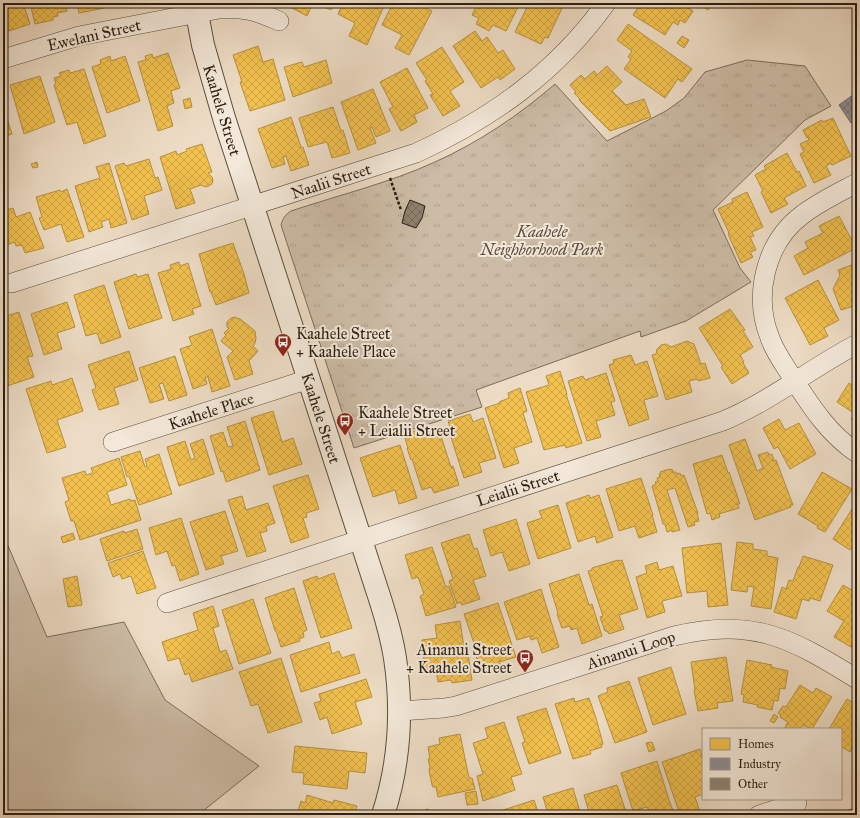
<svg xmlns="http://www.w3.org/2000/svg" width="860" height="818" font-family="'IM FELL Great Primer',serif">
  <defs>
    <pattern id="park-tufts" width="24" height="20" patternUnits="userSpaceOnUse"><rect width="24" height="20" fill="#ccbca6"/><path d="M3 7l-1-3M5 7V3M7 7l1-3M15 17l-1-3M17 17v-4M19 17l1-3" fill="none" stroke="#afa18e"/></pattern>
    <pattern id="homes-cross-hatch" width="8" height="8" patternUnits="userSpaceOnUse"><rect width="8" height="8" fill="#f2c14e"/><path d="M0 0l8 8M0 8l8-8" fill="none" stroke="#d0a543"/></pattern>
    <pattern id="industry-cross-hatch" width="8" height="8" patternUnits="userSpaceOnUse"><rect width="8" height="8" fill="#8d8d92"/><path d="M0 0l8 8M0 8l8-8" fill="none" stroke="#737376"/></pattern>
    <pattern id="building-cross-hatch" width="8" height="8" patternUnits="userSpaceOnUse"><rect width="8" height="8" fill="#8f816f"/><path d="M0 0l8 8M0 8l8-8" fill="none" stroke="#75695a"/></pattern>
  </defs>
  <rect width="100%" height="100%" fill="#eddcc5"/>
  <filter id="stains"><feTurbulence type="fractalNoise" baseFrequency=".005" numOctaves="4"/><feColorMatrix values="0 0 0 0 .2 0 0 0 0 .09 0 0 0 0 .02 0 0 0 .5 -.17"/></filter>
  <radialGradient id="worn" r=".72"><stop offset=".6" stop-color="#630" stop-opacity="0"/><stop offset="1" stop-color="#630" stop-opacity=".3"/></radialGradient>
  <!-- green -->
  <polygon fill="#ccbca6" stroke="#7b6d5c" points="3,534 47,637 124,622 165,700 259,766 198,815 3,815"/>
  <!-- park -->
  <path fill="url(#park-tufts)" stroke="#7b6d5c" d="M747,60l58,6 26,40 -26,14 -92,90 27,58 11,14 -65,39 -45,16 -1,-6 -164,59 6,17 -128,41 -73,-223c2,-7 4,-10 10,-14 48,-16 98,-28 144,-49 44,-20 83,-46 120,-78l52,57 59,-30 18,-13 21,-26z"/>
  <!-- homes -->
  <g fill="url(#homes-cross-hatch)" stroke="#b6903c">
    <polygon points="3,3 23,3 30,24 9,31 3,13"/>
    <polygon points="30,3 66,3 67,11 57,13 58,16 53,17 53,20 35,24"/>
    <polygon points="77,3 110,3 103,4 104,8 79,13"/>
    <polygon points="292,3 313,3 307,16 290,7"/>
    <polygon points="316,3 335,3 331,10"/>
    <polygon points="343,3 378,3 384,6 367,45 349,36 355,23 338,14"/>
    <polygon points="393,3 416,3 432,11 409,55 395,48 402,35 382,25"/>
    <polygon points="478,3 520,3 506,31 493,25 489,31 476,24 479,18 472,15"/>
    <polygon points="529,3 562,3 564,4 548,38 545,37 541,44 515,32"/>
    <polygon points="641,3 681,3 693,11 685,23 680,20 678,25 673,22 665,35 633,15"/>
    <polygon points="698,3 713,3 708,10"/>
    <polygon points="628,24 692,69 682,82 678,79 665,98 624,69 631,59 628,57 632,51 617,40"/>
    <polygon points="475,31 482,41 487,37 498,53 503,50 515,69 500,80 498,77 481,88 453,46"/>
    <polygon points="682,36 689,40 684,48 677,43"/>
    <polygon points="258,46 263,62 273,59 285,100 250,111 240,82 242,82 233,55"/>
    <polygon points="442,47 464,82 450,91 460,106 443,116 430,95 433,94 425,81 427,80 416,63"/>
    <polygon points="168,53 180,88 171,91 174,103 167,106 173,126 158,131 138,62 146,60 145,56 152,54 153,58"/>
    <polygon points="110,56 111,61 125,56 140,101 107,113 92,67 101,64 100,60"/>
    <polygon points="326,60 332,83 293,97 284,67 302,62 304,67"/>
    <polygon points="607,66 622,82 612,91 626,105 644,99 651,117 610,131 579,100 580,99 574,93 576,92 570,85 581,75 585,79 594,71 597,75"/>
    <polygon points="407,68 428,108 414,115 417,122 401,131 389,109 393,107 380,82"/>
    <polygon points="84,69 106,136 84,144 77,122 67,125 54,85 56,84 54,78 61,76 59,73 69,70 70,73"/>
    <polygon points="40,76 55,122 24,134 10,85"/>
    <polygon points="373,89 390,131 376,137 372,127 370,128 376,143 358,150 341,102"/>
    <polygon points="190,98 192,107 185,109 183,100"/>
    <polygon points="3,106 12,134 3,137"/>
    <polygon points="333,107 341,131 343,130 350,153 332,158 327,142 308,147 299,118"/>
    <polygon points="291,117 301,147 303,147 309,165 291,171 286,156 283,157 285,164 272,168 258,129"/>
    <polygon points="833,118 851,156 832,165 831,163 826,166 831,175 814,183 800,154 804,152 800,144 809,140 808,137 807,138 803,130 822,120 823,122"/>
    <polygon points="202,144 212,172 208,173 212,177 213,180 212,184 206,187 201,185 190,189 195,203 176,209 160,157 176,151 177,155 187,151 186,149"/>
    <polygon points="787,153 797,172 799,171 806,186 784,198 788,204 771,213 761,192 763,191 755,175 766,169 764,166"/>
    <polygon points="149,159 155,178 158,177 162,190 144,196 149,214 132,220 115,166 124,163 126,166"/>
    <polygon points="37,162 38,167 33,168 31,164"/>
    <polygon points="109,163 127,223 111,228 109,219 101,222 103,227 89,232 75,186 100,178 96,167"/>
    <polygon points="67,189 84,237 67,242 61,224 44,230 39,218 42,217 36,197 60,190 61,192"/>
    <polygon points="747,192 763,227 752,232 754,236 750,237 756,250 750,252 753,257 741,263 728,234 729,233 718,209 733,202 732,199"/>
    <polygon points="13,208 16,217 30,212 44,248 25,253 22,245 16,246 15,242 3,246 3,211"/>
    <polygon points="839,216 856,248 804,275 794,256 808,248 805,242 823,233 819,226"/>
    <polygon points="233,243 244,274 249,293 216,305 211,292 210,292 199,254"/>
    <polygon points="179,262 180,266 188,263 201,306 192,309 194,314 173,321 158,273 171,269 170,265"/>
    <polygon points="857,263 857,305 841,310 833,289 840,275 838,270"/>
    <polygon points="136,274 137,277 148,274 162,318 129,329 114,282"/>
    <polygon points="818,280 839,320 824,328 828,336 810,345 785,298"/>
    <polygon points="104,285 121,337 101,344 97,333 86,336 74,295"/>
    <polygon points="67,302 75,327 57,333 62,349 44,355 31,314"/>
    <polygon points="730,309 745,330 743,331 753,347 740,355 744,362 743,363 749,373 732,384 721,367 723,366 699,328"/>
    <polygon points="19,312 33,356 27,357 34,377 7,386 3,375 3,317"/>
    <polygon points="236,317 238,319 239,318 255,331 256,338 255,343 253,346 258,351 249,361 253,374 235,380 227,357 233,351 221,341 226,335 224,333 229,328 227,327 227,322 231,318"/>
    <polygon points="212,329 230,386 212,392 208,377 205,377 207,384 193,389 180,349 192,345 189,337"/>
    <polygon points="687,341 694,344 701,364 705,363 710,378 698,381 697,379 689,381 692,392 666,400 652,355 656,354 657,349 661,345 666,344 671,347"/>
    <polygon points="129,351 138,380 114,388 119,404 99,410 92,390 96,388 88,365"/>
    <polygon points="631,355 635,365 647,361 658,396 644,400 649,419 629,426 609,365 614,363 613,360"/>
    <polygon points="175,356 187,395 169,401 163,383 159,384 164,399 150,403 139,368"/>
    <polygon points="560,371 567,394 566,394 582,443 566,448 565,445 544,450 526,392 549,385 546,376"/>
    <polygon points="606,373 615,401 611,402 615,415 596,421 601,437 587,441 568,381 583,376 585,380"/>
    <polygon points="72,378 83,411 57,420 66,447 47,453 26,389 51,381 52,385"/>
    <polygon points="849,383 857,389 857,423 851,419 855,414 837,402"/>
    <polygon points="520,388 527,411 523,413 532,442 514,448 519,463 504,468 485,408 500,403 499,402 509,398 508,393"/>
    <polygon points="273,411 282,442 293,438 302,464 269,475 251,418"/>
    <polygon points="470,414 473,422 483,418 496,458 479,463 482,472 464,478 449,431 451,430 448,421"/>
    <polygon points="779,419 785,430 799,423 816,454 790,469 778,447 774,449 763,428"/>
    <polygon points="245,421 260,470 226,482 223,471 221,472 210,436 223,432 228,447 233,446 227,427"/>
    <polygon points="438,427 451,467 453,466 459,485 434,493 431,487 422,490 412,459 411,460 407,448 408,448 404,435 418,430 419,432"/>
    <polygon points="203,439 214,474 179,486 167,447 185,441 191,460 195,458 190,444"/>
    <polygon points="745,439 757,471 763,468 758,455 768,452 769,455 772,454 774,461 776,460 793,505 790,505 791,507 755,520 729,445"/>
    <polygon points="400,445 417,498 399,504 395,490 373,497 360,458"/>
    <polygon points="140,451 145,467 147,466 145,459 159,454 172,494 139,505 129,476 127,477 121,457"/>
    <polygon points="722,455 728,473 729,472 740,504 737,504 739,508 719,514 720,517 712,520 710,513 707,514 693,464"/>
    <polygon points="119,458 127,485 107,492 111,505 130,499 131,501 135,500 141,520 80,540 74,521 71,521 65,502 69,500 62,478 85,471 86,475 93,473 91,468"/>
    <polygon points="669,469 670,470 672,469 673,472 676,472 677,474 680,473 681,476 684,475 698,513 697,513 699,521 694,522 695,525 688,527 675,488 667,490 680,530 672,532 672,530 667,532 665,524 663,524 652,486 656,484 655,482 658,481 657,478 660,477 659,474 661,473 660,472"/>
    <polygon points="822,472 852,489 825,532 817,528 818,526 798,514"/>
    <polygon points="308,475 319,509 306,513 307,517 303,518 309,537 291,543 273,486"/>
    <polygon points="641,478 653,515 652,515 657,532 639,538 635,526 619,531 606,489"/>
    <polygon points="589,495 590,498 599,495 613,537 597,543 595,536 578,542 566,503"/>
    <polygon points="242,496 246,510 268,503 275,523 266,526 267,531 260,533 266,551 247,557 228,500"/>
    <polygon points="857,501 857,541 856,541 850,550 833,539"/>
    <polygon points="558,505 571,548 538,559 527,523 542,518 539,511"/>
    <polygon points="225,511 238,551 221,556 224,564 206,570 190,522"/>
    <polygon points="181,518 199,574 180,581 175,565 172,566 167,551 156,555 149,528"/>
    <polygon points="516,519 530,564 509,571 502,552 491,556 483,530"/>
    <polygon points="137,529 143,549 107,561 100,539 124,531 125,533"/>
    <polygon points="73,533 75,539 63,543 61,537"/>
    <polygon points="469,534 474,549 477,548 486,576 473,580 480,599 462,605 460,602 457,604 449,581 453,579 441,543"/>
    <polygon points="737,542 753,544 753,549 767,551 767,556 778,558 771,609 751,606 754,587 748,586 747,592 731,590"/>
    <polygon points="721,543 728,605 708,607 707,591 687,593 682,548"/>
    <polygon points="432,547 446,587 449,586 456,607 426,616 420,596 424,594 418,577 412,579 405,555"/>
    <polygon points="143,551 156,588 137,594 131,576 122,579 120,574 113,577 108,563"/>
    <polygon points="803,556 833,565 820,601 810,598 809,601 802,599 796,619 774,612 782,587 786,589 789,580 793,581 798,567 799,567"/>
    <polygon points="618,560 618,561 622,560 638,609 619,615 624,629 609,634 607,631 605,631 600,617 603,616 588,571 592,570 592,568"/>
    <polygon points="657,562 659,570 673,566 682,596 662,601 665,612 647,618 636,577 647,573 645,566"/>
    <polygon points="334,573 352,628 321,638 303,581 317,576 318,579"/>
    <polygon points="579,574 589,605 592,604 602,636 582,644 577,628 571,630 570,626 562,628 557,614 558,613 549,584"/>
    <polygon points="77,576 82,605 68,607 63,579"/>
    <polygon points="843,585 857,593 857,637 851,647 834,637 844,621 827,611"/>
    <polygon points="294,588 307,630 303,632 304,637 299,639 300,641 281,647 276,631 275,631 265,598"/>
    <polygon points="541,589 559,647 542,653 537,638 531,640 530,636 517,640 504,602"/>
    <polygon points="253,599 271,653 239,664 222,610"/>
    <polygon points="498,603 516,657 499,662 501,666 481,673 475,653 477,652 464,614"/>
    <polygon points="213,606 219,626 213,628 220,652 226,650 233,669 192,682 189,673 185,675 179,658 168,661 162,642 198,630 193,613"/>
    <polygon points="460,621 465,654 468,654 472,680 452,683 451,680 438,682 436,670 425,671 422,640 437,638 435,625"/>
    <polygon points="329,642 332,654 339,651 342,658 354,654 360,673 301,692 290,655"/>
    <polygon points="726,657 733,701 717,703 718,708 698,711 694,690 695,690 691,662"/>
    <polygon points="281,658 302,722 268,733 258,704 251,706 239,672"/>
    <polygon points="747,660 772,665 771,667 788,671 785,689 780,688 778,701 774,700 772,710 757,707 758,705 743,702 744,695 741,694"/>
    <polygon points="671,667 686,714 653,725 638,678"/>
    <polygon points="366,679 372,697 355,702 362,724 332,734 327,717 320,720 314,703 321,701 319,694"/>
    <polygon points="629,681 647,732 615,743 598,696 608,692 607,688"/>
    <polygon points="800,685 813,693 816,688 832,697 812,729 803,725 800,729 784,729 788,722 780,717 781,715 778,713 783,706 786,707"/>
    <polygon points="574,698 575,702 589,698 596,718 603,744 601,745 602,747 590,751 591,754 573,759 555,704"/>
    <polygon points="847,699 857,705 857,740 850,752 842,747 841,749 841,729 829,729"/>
    <polygon points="546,708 561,753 529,764 522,743 525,742 517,717"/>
    <polygon points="774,714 778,717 774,723 770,721"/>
    <polygon points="504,722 522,774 511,777 515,790 483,801 477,776 483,774 473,743 488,738 485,728"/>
    <polygon points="460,734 469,778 472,778 475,789 438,797 436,787 433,787 432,785 429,770 430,767 428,759 430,759 428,747 440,744 439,738"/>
    <polygon points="652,742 655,750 649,752 646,743"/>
    <polygon points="295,746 367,753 365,773 349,771 347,789 303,784 304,773 292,772"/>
    <polygon points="700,749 703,760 703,794 695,797 700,812 691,815 680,815 662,762"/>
    <polygon points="657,761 669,800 675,815 655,815 653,809 649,811 647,807 633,811 621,773"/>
    <polygon points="617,785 627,815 590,815 584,795"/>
    <polygon points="573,788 581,815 545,815 548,814 543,797"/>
    <polygon points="476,791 478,804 467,805 465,793"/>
    <polygon points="307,795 333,803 334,800 357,806 354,815 297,815 301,801 305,803"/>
    <polygon points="534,800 539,815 498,815 497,812"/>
    <polygon points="857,807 857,815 840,815 839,813"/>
    <polygon points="426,809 440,813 439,815 426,815"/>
    <polygon points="491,812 491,815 466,815"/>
  </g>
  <!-- industry -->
  <polygon fill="url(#industry-cross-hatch)" stroke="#6f6c6b" points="857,92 857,118 851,123 839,105"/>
  <!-- building -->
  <polygon fill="url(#building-cross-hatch)" stroke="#2a1e11" points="410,200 425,206 422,218 416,228 402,223 405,211"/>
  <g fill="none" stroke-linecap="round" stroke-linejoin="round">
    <defs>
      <g id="minor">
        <path d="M3,59l76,-23 140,-27c24,-2 38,2 60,12"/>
        <path d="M857,183c-19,10 -38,19 -55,32 -37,28 -49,81 -32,123 5,15 16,29 24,42 18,28 35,54 63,73"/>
        <path d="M12,283l404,-130c76,-35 141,-81 190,-150"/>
        <polyline points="113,442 309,379"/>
        <path d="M167,603l556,-182c48,-20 88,-53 134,-77"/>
        <path d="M400,711l44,-3 12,-2 218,-70c79,-19 117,2 183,43"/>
        <polyline points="759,815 797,803"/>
      </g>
      <path id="tertiary" d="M195,3l8,42 21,73 157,484c6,19 11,37 14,56 8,53 4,107 -12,157"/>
    </defs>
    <!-- minor casing -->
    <use href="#minor" stroke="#5b4e3e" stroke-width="20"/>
    <!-- tertiary casing -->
    <use href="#tertiary" stroke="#5b4e3e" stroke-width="24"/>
    <!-- path -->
    <polyline stroke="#2a1e11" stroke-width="2.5" stroke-dasharray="3 2" stroke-linecap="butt" points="390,178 401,210"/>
    <!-- minor -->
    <use href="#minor" stroke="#f3e8d9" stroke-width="19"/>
    <!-- tertiary -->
    <use href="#tertiary" stroke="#f3e8d9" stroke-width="22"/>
  </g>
  <!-- icons -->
  <defs>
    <symbol id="bus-pin" viewBox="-11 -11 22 30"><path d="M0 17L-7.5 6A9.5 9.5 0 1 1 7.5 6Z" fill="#8f2418" stroke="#f3e8d9"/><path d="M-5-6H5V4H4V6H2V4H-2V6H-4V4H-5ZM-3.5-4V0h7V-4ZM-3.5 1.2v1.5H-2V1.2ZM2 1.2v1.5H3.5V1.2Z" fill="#fff"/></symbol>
  </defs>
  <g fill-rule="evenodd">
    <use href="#bus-pin" x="273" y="332" width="20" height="27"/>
    <use href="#bus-pin" x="335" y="411" width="20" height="27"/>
    <use href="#bus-pin" x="515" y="648" width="20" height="27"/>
  </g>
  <g text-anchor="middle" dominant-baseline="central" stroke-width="4" stroke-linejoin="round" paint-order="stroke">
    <!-- street labels -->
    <g font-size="16" fill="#2a1e11" stroke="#f3e8d9">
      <text transform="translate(94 35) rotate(-13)">Ewelani Street</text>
      <text transform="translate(222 110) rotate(73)">Kaahele Street</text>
      <text transform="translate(331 181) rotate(-18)">Naalii Street</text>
      <text transform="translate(211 411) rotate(-18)">Kaahele Place</text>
      <text transform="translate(321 418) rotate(72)">Kaahele Street</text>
      <text transform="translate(518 488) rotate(-18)">Leialii Street</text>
      <text transform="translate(631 650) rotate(-18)">Ainanui Loop</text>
    </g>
    <!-- park labels -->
    <g font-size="16" font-style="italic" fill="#5b4d3e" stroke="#f3e8d9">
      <text x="542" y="231">Kaahele<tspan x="542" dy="18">Neighborhood Park</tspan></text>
    </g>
    <!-- poi labels -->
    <g font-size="16" fill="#2a1e11" stroke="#f3e8d9" text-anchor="start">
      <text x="296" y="333">Kaahele Street<tspan x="296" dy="18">+ Kaahele Place</tspan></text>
      <text x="358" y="412">Kaahele Street<tspan x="358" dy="18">+ Leialii Street</tspan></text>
      <text x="512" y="649" text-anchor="end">Ainanui Street<tspan x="512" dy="18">+ Kaahele Street</tspan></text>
    </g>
  </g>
  <!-- margin -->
  <rect width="860" height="818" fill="none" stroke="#eddcc5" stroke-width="16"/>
  <rect x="4" y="4" width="852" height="810" fill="none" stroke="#2a1e11" stroke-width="2"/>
  <rect x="8" y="8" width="844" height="802" fill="none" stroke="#2a1e11"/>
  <!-- legend -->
  <rect x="702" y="728" width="140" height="72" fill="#f3e8d9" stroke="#a39789"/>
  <rect x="710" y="738" width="20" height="12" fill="#f2c14e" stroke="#a39789"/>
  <text x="738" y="748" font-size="12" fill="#2a1e11">Homes</text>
  <rect x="710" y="758" width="20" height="12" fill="#8d8d92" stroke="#a39789"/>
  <text x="738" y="768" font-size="12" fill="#2a1e11">Industry</text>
  <rect x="710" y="778" width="20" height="12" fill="#8f816f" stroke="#a39789"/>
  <text x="738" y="788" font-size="12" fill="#2a1e11">Other</text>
  <rect width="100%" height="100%" filter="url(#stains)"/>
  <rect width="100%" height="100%" fill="url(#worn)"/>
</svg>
